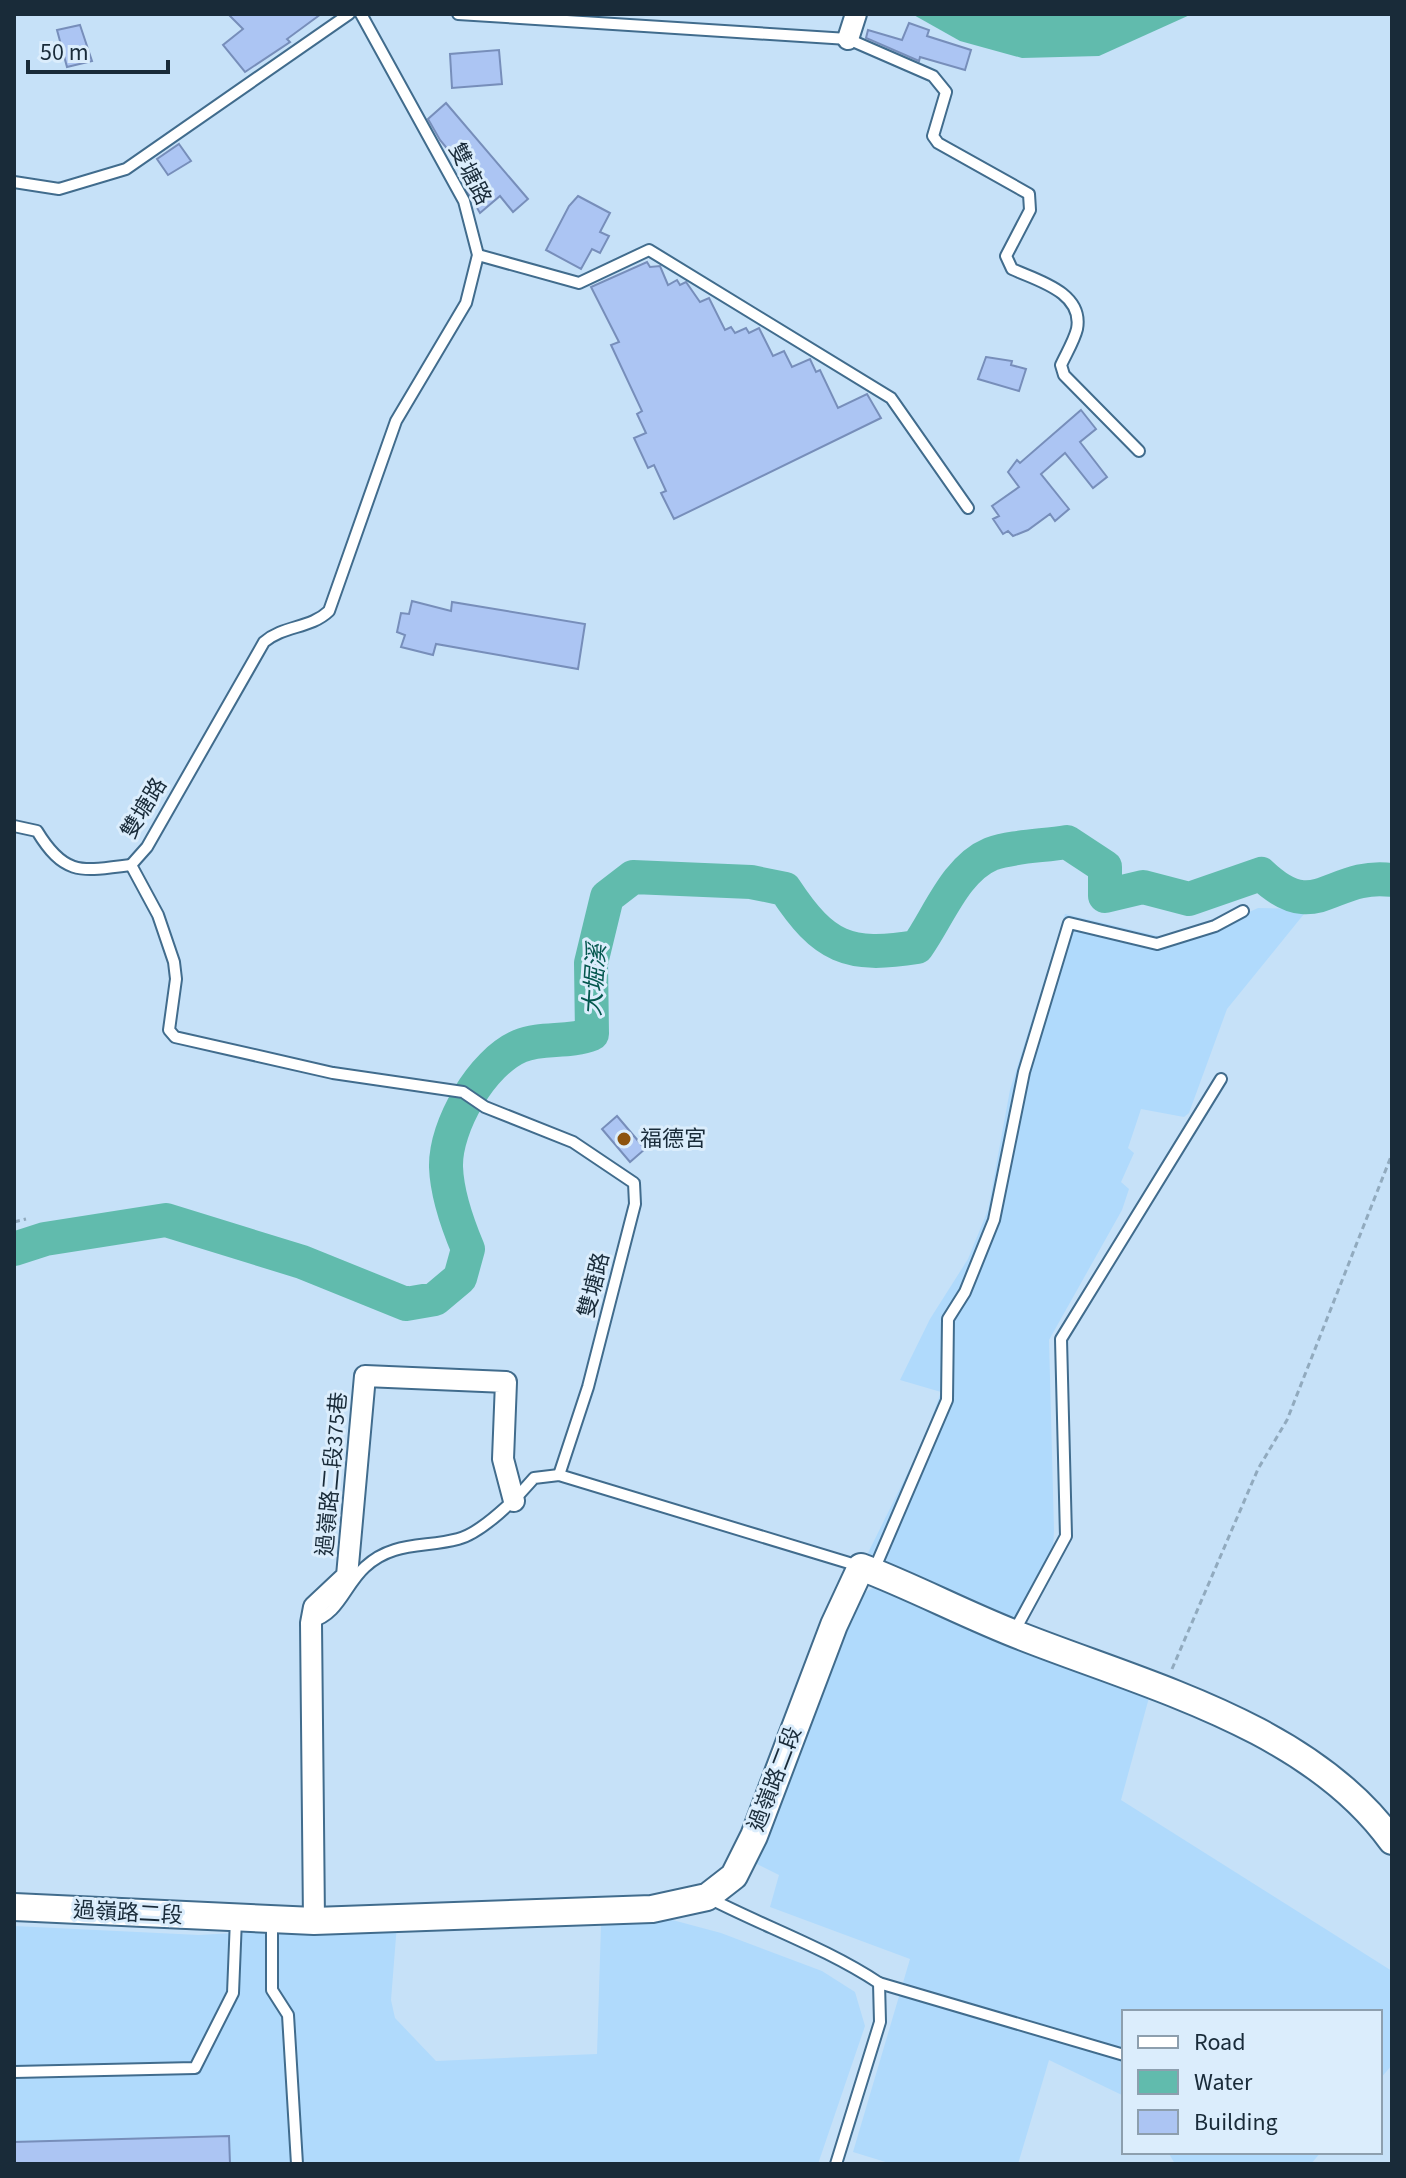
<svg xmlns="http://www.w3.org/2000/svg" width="1406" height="2178" font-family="'Source Sans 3','Noto Sans TC',sans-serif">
  <rect width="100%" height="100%" fill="#c6e1f8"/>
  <!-- built -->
  <g fill="#b0dafc">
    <polygon points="1258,908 1308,909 1227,1009 1189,1113 1184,1117 1141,1109 1128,1148 1134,1153 1121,1182 1129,1189 1122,1210 1049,1340 1054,1530 1053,1549 1038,1576 1012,1623 888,1571 867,1555 923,1442 941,1392 900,1380 930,1319 968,1259 988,1210 1010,1090 1065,914 1183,942"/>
    <polygon points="873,1588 882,1588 1150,1694 1121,1800 1392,1971 1392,2065 1380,2079 1380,2012 1124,2012 1124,2096 1049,2060 1018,2164 892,2164 853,2152 910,1959 770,1907 779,1875 755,1863 850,1612 861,1594"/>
    <polygon points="665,1918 721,1933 822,1971 855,1992 865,2026 818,2164 14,2164 14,1926 199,1935 397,1924 391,2000 395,2018 436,2061 597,2054 601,1926"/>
    <polygon points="1168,2152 1321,2152 1311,2164 1175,2164"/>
  </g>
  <!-- water -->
  <polygon fill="#61bbad" points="912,14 1192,14 1099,56 1022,58 960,41"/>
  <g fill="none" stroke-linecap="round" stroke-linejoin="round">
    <!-- river -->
    <path stroke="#61bbad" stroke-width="34" d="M14,1249l31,-10 121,-19 136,42 104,42 29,-5 25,-21 8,-29c-11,-26 -21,-54 -22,-82 -1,-41 36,-105 74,-121 21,-9 49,-3 72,-12l-1,-71 16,-66 26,-20 118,5 34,7c39,59 63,69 132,58 21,-29 38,-78 74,-93 22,-8 52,-8 76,-12l38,25v29l38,-9 46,12 72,-25c56,53 69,-2 131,6"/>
  </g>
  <!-- building -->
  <g fill="#acc5f3" stroke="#778eba" stroke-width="2">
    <polygon points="228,14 321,14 287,39 290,42 245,72 223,45 243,29"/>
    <polygon points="909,23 929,30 927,36 971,50 965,70 920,57 919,61 866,38 868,30 902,40"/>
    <polygon points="80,25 92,61 67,67 57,30"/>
    <polygon points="499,50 502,84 452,88 450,54"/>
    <polygon points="446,103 528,199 513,212 500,196 480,213 465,187 473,180 440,140 428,119"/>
    <polygon points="179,144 191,161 168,175 157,159"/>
    <polygon points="578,196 610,213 600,232 609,236 600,253 592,249 581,269 546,250 569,206"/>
    <polygon points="647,262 650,267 660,266 668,285 677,280 680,285 686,282 700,302 709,298 725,330 731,327 735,333 746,328 749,333 759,328 773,356 784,351 792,367 810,359 816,372 820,370 838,408 867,394 881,418 674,519 661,493 666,491 654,465 648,468 634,438 646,433 637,414 642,411 611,345 619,342 591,287"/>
    <polygon points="986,357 1012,361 1011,365 1026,369 1019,391 978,379"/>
    <polygon points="1081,410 1096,429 1080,442 1107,477 1093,488 1065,453 1041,474 1069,509 1055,521 1050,514 1028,530 1013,536 1008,531 1003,534 993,519 999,516 992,506 1019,487 1008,472 1017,460 1020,463"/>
    <polygon points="412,601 451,611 452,602 585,624 578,669 436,644 433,655 401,647 405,635 397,632 401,613 409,614"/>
    <polygon points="617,1116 645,1149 630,1162 602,1129"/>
    <polygon points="229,2136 230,2164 14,2164 14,2142"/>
  </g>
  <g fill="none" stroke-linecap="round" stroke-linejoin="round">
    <defs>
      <g id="service">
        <path d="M361,14l103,187 14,54 -12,48 -70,118 -67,190c-19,18 -45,14 -65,31l-117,205 -16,18 27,50 16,47 2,17 -7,51 6,7 158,36 130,19 22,15 88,35 61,41 1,21 -47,183 -29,88"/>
        <path d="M458,14l390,25 85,37 13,16 -13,44 5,7 91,51 1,16 -24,46 6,13c24,11 72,23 65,60 -3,12 -11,25 -16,36l3,10 75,76"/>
        <polyline points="14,182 59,189 126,169 349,14"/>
        <polyline points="478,255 579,283 649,250 891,398 968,508"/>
        <path d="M14,826l23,5c28,46 45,40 94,34"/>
        <polyline points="874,1570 947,1400 948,1319 965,1292 994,1220 1024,1072 1069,923 1157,944 1215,926 1243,911"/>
        <path d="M311,1622c28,-7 34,-37 54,-55 28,-26 59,-19 93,-28 24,-6 60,-42 76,-61l25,-3 300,91"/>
        <polyline points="1015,1630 1066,1536 1061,1339 1221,1079"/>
        <path d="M709,1898c56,29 117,50 170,85l1,39 -44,142"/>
        <polyline points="272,1920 272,1990 288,2015 297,2164"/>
        <polyline points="879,1983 1124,2055"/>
        <polyline points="14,2072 195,2068 233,1993 236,1919"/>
      </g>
      <g id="minor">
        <polyline points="848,39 856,14"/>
        <polyline points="314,1921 311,1623 314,1607 347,1576 365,1376 506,1382 503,1459 514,1501"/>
      </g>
      <path id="tertiary" d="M14,1907l300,14 338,-12 55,-12 27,-21 20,-40 80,-211 27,-58c55,21 107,49 162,70 125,49 287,90 369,204"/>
    </defs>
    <!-- service casing -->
    <use href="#service" stroke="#416c8d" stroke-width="14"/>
    <!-- minor casing -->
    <use href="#minor" stroke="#416c8d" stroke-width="24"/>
    <!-- tertiary casing -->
    <use href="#tertiary" stroke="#416c8d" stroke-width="30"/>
    <!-- path -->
    <g stroke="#91aabe" stroke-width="3" stroke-dasharray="6 4" stroke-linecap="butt">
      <polyline points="14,1222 26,1219"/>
      <polyline points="1172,1669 1258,1469 1287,1420 1392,1154"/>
    </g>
    <!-- service -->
    <use href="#service" stroke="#fff" stroke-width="10"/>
    <!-- minor -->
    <use href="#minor" stroke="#fff" stroke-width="20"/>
    <!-- tertiary -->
    <use href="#tertiary" stroke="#fff" stroke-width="26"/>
  </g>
  <!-- markers -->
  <circle fill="#8d530e" stroke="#dbedfc" stroke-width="3" cx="624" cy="1139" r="8"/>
  <g text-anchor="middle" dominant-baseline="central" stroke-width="6" stroke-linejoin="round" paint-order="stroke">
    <!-- street labels -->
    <g font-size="22" fill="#192b39" stroke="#dbedfc">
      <text transform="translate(470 174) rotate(63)">雙塘路</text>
      <text transform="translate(144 808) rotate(-59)">雙塘路</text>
      <text transform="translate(594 1285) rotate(-76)">雙塘路</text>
      <text transform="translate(332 1474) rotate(-85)">過嶺路二段375巷</text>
      <text transform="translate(775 1779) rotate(-69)">過嶺路二段</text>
      <text transform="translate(128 1913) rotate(3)">過嶺路二段</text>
    </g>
    <!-- poi labels -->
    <g font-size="22" fill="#192b39" stroke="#dbedfc" text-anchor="start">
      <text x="640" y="1139">福德宮</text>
    </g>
    <!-- water labels -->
    <g font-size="24" font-style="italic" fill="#04574e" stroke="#dbedfc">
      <text transform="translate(595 980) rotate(-86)">大堀溪</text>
    </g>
  </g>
  <!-- border -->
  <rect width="1406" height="2178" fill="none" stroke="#192b39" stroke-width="32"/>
  <!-- legend -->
  <rect x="1122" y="2010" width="260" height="144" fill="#dbedfc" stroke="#8d9fae" stroke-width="2"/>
  <rect x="1138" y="2036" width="40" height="12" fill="#ffffff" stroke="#8d9fae" stroke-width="2"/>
  <text x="1194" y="2050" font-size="24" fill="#192b39">Road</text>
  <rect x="1138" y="2070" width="40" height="24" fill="#61bbad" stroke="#8d9fae" stroke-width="2"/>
  <text x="1194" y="2090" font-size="24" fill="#192b39">Water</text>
  <rect x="1138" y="2110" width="40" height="24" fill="#acc5f3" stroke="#8d9fae" stroke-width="2"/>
  <text x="1194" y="2130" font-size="24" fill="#192b39">Building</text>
  <!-- scale -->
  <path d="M28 60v12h140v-12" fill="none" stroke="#192b39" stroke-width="4"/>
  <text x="40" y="60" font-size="24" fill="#192b39" stroke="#dbedfc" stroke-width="6" paint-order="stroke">50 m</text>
</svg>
